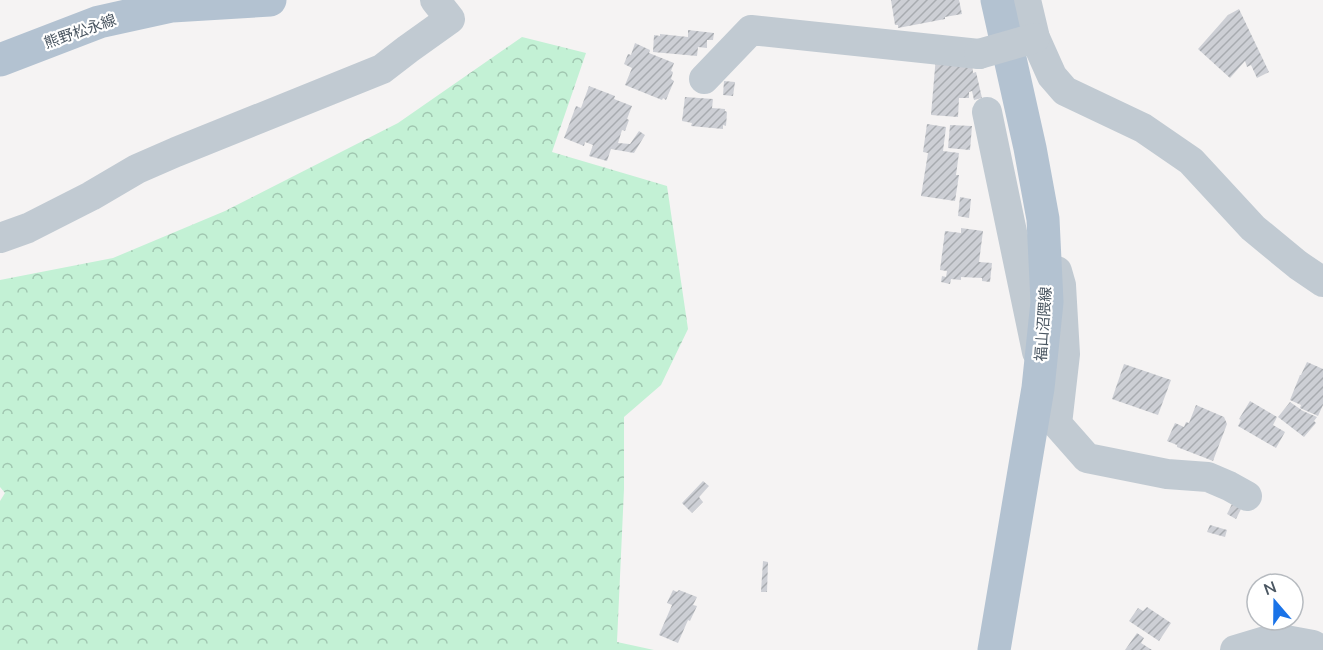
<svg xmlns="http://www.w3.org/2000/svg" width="1323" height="650" font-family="Mulish,'Noto Sans JP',sans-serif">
  <defs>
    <pattern id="forest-crowns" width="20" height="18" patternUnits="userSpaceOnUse" patternTransform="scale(1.5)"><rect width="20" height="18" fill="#c3f1d5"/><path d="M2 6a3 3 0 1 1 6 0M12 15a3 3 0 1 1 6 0" fill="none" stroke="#a0c6b0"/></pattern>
    <pattern id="building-hatch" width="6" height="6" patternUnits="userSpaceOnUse" patternTransform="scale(1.5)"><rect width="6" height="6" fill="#cdcfd5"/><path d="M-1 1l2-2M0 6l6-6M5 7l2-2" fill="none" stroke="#a8abb0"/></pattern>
  </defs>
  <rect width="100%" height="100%" fill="#f5f3f3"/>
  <!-- forest -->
  <polygon fill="url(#forest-crowns)" points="522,37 586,53 552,152 667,186 688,329 661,385 624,417 624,489 617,642 654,650 0,650 0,501 5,493 0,487 0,280 113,258 225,211 398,123"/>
  <!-- building -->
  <g fill="url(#building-hatch)">
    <polygon points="891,0 959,0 962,14 945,17 945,19 898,28 898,25 895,25"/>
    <polygon points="1239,9 1269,72 1257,78 1251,65 1247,67 1245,61 1230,78 1198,49 1228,15"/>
    <polygon points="688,30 714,33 713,40 707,40 707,48 698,47 697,56 653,52 654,35 660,36 660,34 688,37"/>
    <polygon points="635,43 650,50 649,53 674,63 671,71 673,72 671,79 674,81 666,100 663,98 662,100 625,85 632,68 624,64 628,54 631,55"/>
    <polygon points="936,56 972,60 973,73 976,72 982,98 974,100 972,91 969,92 969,98 959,98 958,117 931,115"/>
    <polygon points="724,81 735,82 733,96 723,95"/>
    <polygon points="589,86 615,96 614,99 632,106 627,119 629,120 625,131 622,130 618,143 630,144 639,131 645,135 634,153 611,149 607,161 589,156 593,145 585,142 584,146 564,138 576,106 581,108"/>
    <polygon points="685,97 713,99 712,108 725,109 725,111 727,112 726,126 723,125 723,129 691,126 692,123 682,121"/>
    <polygon points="927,124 946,127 943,151 959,153 956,175 959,175 955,201 921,196 928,153 923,152"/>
    <polygon points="950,125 972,126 970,150 948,148"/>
    <polygon points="960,197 971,199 969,218 958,216"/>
    <polygon points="961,228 983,231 979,262 992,263 990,282 982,281 982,278 961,277 961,280 951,279 950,284 941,282 942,276 946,277 947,271 940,270 945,231 961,233"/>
    <polygon points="1307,362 1323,369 1323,405 1318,416 1300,408 1301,405 1290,400 1300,375 1301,375"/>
    <polygon points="1124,364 1171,380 1158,415 1112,399"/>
    <polygon points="1250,401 1277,417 1273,425 1285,432 1276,448 1238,426 1241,420 1239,419"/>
    <polygon points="1290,402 1303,411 1317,417 1314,421 1316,423 1304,437 1278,417"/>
    <polygon points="1196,405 1224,417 1227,424 1213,461 1177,447 1177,445 1167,441 1175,423 1184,427 1186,422 1189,423"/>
    <polygon points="703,481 709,486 699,497 703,502 692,513 682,503"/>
    <polygon points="1232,504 1241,509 1236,519 1227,514"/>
    <polygon points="1210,525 1227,530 1225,537 1207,532"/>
    <polygon points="763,561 768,562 767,592 761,592"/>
    <polygon points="673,590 677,592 679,590 697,597 693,605 697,606 690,621 688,620 678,643 659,635 672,605 667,603"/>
    <polygon points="1147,607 1171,623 1159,641 1129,621 1138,608 1143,611"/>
    <polygon points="1137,633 1144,638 1141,643 1152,650 1125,650"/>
  </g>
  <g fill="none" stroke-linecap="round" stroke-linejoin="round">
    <!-- minor -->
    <g stroke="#c1cad2" stroke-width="30">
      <polyline points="1026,0 1035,38 1052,76 1065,91 1143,128 1191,161 1253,228 1298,265 1323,282"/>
      <polyline points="704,79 751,30 979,54"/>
      <polyline points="987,112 1037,352"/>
      <polyline points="0,238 28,228 91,196 137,169 176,152 382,69 408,49 450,19 435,0"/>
      <polyline points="1057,271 1061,285 1065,354 1057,424 1087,458 1167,474 1208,477 1229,486 1247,496"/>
      <polyline points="1235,650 1275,638 1313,645 1322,650"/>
    </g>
    <!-- major -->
    <g stroke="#b3c2d1" stroke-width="33">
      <polyline points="0,60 99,22 172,6 270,0"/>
      <polyline points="994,650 1038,388 1047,302 1043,219 1030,148 997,0"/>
    </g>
    <!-- minor-bridge -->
    <polyline stroke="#c1cad2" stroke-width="30" points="979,54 1035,38"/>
  </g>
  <g text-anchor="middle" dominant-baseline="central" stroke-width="4.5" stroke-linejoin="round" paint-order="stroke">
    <!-- street labels -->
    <g font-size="15" fill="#4a5661" stroke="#fff">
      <text transform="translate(80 31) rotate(-19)">熊野松永線</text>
      <text transform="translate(1043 324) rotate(-86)">福山沼隈線</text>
    </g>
  </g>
  <!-- north arrow -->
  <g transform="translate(1275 602) rotate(340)"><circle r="28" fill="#ffffff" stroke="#b7bbc0" stroke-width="1.5"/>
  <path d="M0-4.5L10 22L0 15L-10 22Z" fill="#1a73e8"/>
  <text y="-9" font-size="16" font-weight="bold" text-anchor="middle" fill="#4a5661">N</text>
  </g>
</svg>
